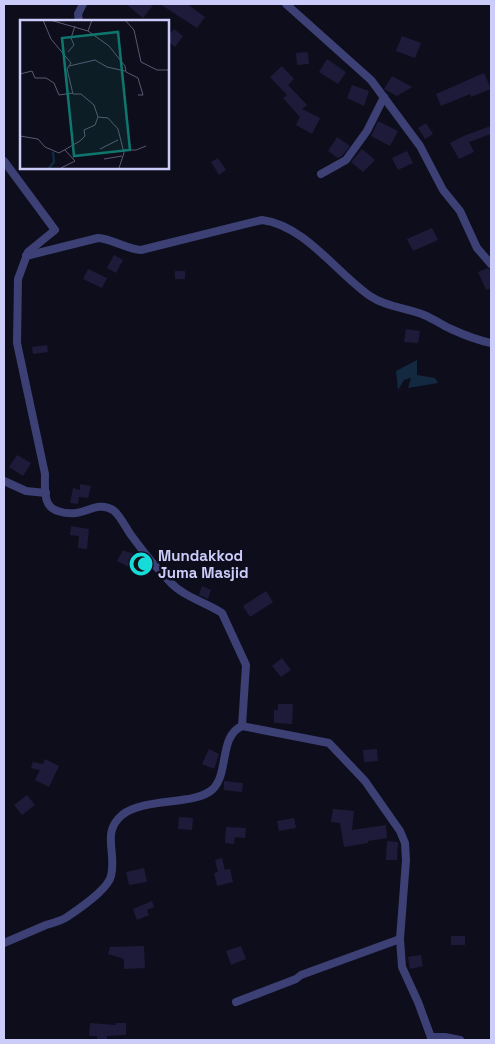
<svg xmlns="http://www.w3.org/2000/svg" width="495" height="1044" font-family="'Space Grotesk',sans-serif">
  <rect width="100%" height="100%" fill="#0e0d1b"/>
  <!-- water -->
  <polygon fill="#12293f" points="417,360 417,375 435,378 438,383 408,388 411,378 404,380 398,390 396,371"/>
  <!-- building -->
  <g fill="#1e1b3a">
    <polygon points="126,4 154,4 143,18"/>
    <polygon points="160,4 187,4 205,17 197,28"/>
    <polygon points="174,29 183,36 175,47 168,41 168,36"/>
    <polygon points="402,36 421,43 415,58 396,51"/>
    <polygon points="308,52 309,64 297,65 296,53"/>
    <polygon points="327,59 346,72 338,84 319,72"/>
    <polygon points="282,66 294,79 288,85 307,105 302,109 320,118 312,134 296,125 300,117 283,98 287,95 270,77"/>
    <polygon points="484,73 491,89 471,97 470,94 441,106 436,94"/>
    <polygon points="392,76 412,87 397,96 384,89"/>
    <polygon points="352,85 369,91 364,106 347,98"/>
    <polygon points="378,121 398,131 390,146 371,136"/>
    <polygon points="426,123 433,134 425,139 418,128"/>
    <polygon points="491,126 491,134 469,142 474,152 459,159 450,143 466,135"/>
    <polygon points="337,137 350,146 342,156 338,158 328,151"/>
    <polygon points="362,149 375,160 363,172 351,162"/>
    <polygon points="407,151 413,163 398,170 392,158"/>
    <polygon points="218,158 226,170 219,175 211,162"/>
    <polygon points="432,228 438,240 413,251 407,239"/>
    <polygon points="114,255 123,260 116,273 107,268"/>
    <polygon points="488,268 491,272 491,288 486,290 478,272"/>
    <polygon points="88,269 107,278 102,288 83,279"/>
    <rect x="175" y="271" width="10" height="8"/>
    <polygon points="406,329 420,331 418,343 404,342"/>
    <polygon points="47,345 48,352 33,354 32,347"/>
    <polygon points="17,455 31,463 23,476 9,467"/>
    <polygon points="80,484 91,486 88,498 79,497 78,504 70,503 73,488 80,490"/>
    <polygon points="71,526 89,529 87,549 78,548 79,536 70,535"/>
    <polygon points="123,550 140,557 151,569 147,576 117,561"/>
    <polygon points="202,586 211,590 208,599 199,595"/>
    <polygon points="266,591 273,602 250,617 243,606"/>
    <polygon points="282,658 291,670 281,677 272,666"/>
    <polygon points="278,704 293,704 292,724 274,723 274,710 278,710"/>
    <polygon points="209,749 219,754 214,769 202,764"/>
    <polygon points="377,749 378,761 364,762 363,750"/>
    <polygon points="45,759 59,766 49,787 35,780 40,770 31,768 33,762 43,764"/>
    <polygon points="224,781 243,783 242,792 224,790"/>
    <polygon points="27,795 35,805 22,815 14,805"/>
    <polygon points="333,809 354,811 352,830 386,825 387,838 368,841 368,843 344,847 340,823 331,822"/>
    <polygon points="179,817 193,818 192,830 178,829"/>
    <polygon points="294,818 296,828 279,831 277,821"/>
    <polygon points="226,827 246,828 245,838 235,837 234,844 225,843"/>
    <polygon points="387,841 398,842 397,860 386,860"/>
    <polygon points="222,858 225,870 230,869 233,882 217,886 214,873 218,872 215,860"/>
    <polygon points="144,868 147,882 129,885 126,872"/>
    <polygon points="152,901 154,907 147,910 149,915 137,920 133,909"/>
    <rect x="451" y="936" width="14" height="9"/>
    <polygon points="144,946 145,968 124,969 124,959 108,954 110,947"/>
    <polygon points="241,946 246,959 231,965 226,951"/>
    <polygon points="421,955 423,966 410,969 408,957"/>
    <polygon points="90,1023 116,1025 116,1023 126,1023 126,1035 107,1036 107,1040 97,1040 97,1036 89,1036"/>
  </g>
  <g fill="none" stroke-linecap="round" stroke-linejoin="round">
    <!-- minor -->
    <g stroke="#3c4075" stroke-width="8">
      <polyline points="286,4 371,80 420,146 443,190 460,211 477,248 491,264"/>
      <polyline points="79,21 78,14 83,4"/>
      <path d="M4,161l51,69 -27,22 -10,27 -1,64 28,131c0,9 -1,19 2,27 3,11 20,13 29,12 13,-2 24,-11 37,-3 7,5 13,18 18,25 11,15 26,34 39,47 14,15 35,20 52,31l24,52 -4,61 87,17 36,38 35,50 5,12 1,17 -6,79 2,28 16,35 14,38"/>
      <polyline points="321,174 346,160 367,131 384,97"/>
      <path d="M26,256l72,-18c15,1 28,11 43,12l121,-30c42,5 75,53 108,76 16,11 37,12 54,19 10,4 18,10 27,14 13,6 26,11 40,14"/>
      <polyline points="4,481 26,491 46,493"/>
      <path d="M4,943c14,-6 28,-12 42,-18 7,-2 15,-4 21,-8 12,-8 41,-28 44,-41 6,-24 -10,-43 11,-61 23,-18 73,-9 91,-26 16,-16 6,-53 29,-63"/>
      <polyline points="236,1002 296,979 301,975 400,939"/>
      <polyline points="431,1037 445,1037 460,1040"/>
    </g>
  </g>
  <!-- icons -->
  <defs>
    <symbol id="mosque-disc" viewBox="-11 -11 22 22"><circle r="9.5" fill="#16dbda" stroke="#0e0d1b"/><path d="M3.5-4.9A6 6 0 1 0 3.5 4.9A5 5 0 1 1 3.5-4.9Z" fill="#111"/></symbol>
  </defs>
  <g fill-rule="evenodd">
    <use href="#mosque-disc" x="127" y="550" width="28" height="28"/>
  </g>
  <g text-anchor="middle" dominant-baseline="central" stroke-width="5" stroke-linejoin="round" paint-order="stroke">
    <!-- poi labels -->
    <g font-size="15" font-weight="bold" fill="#ccccfa" stroke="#0e0d1b" text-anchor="start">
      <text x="158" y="555">Mundakkod<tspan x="158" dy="17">Juma Masjid</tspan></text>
    </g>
  </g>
  <!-- overview -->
  <g transform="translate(20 20)">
    <rect width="149" height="149" fill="#0e0d1b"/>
    <path fill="none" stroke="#12293f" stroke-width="2.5" d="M29,148l5,-6 -1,-10"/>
    <path fill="none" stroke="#5a5974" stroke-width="1" d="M23,0l8,19 20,24 -4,6 6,25h8l13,11 4,12 10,1 10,11 6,24 -5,15M30,0l38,11 4,-11M105,0l9,10 7,32 16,8h12M68,11l21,15 16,20 1,6 12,6 5,17h-5M48,32l6,-7 -3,-7 4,-12M49,46l26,-6 12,7 18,4M0,54l12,-3 3,7h11l8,5 5,12 14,-2M0,116l18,3 7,8 14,6 21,-12 5,-5 -1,-6 11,-5 3,-8M80,129l18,-9M103,130h13l10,-4M84,139l18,-3M41,148l14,-7 -10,-11"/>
    <path fill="#0f766e" fill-opacity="0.15" stroke="#0f766e" stroke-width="2.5" d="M98,12l12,118 -56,6 -12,-118z"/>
    <rect width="149" height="149" fill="none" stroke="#ccccfa" stroke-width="2.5"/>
  </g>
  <!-- border -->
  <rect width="495" height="1044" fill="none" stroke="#ccccfa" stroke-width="10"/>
</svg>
